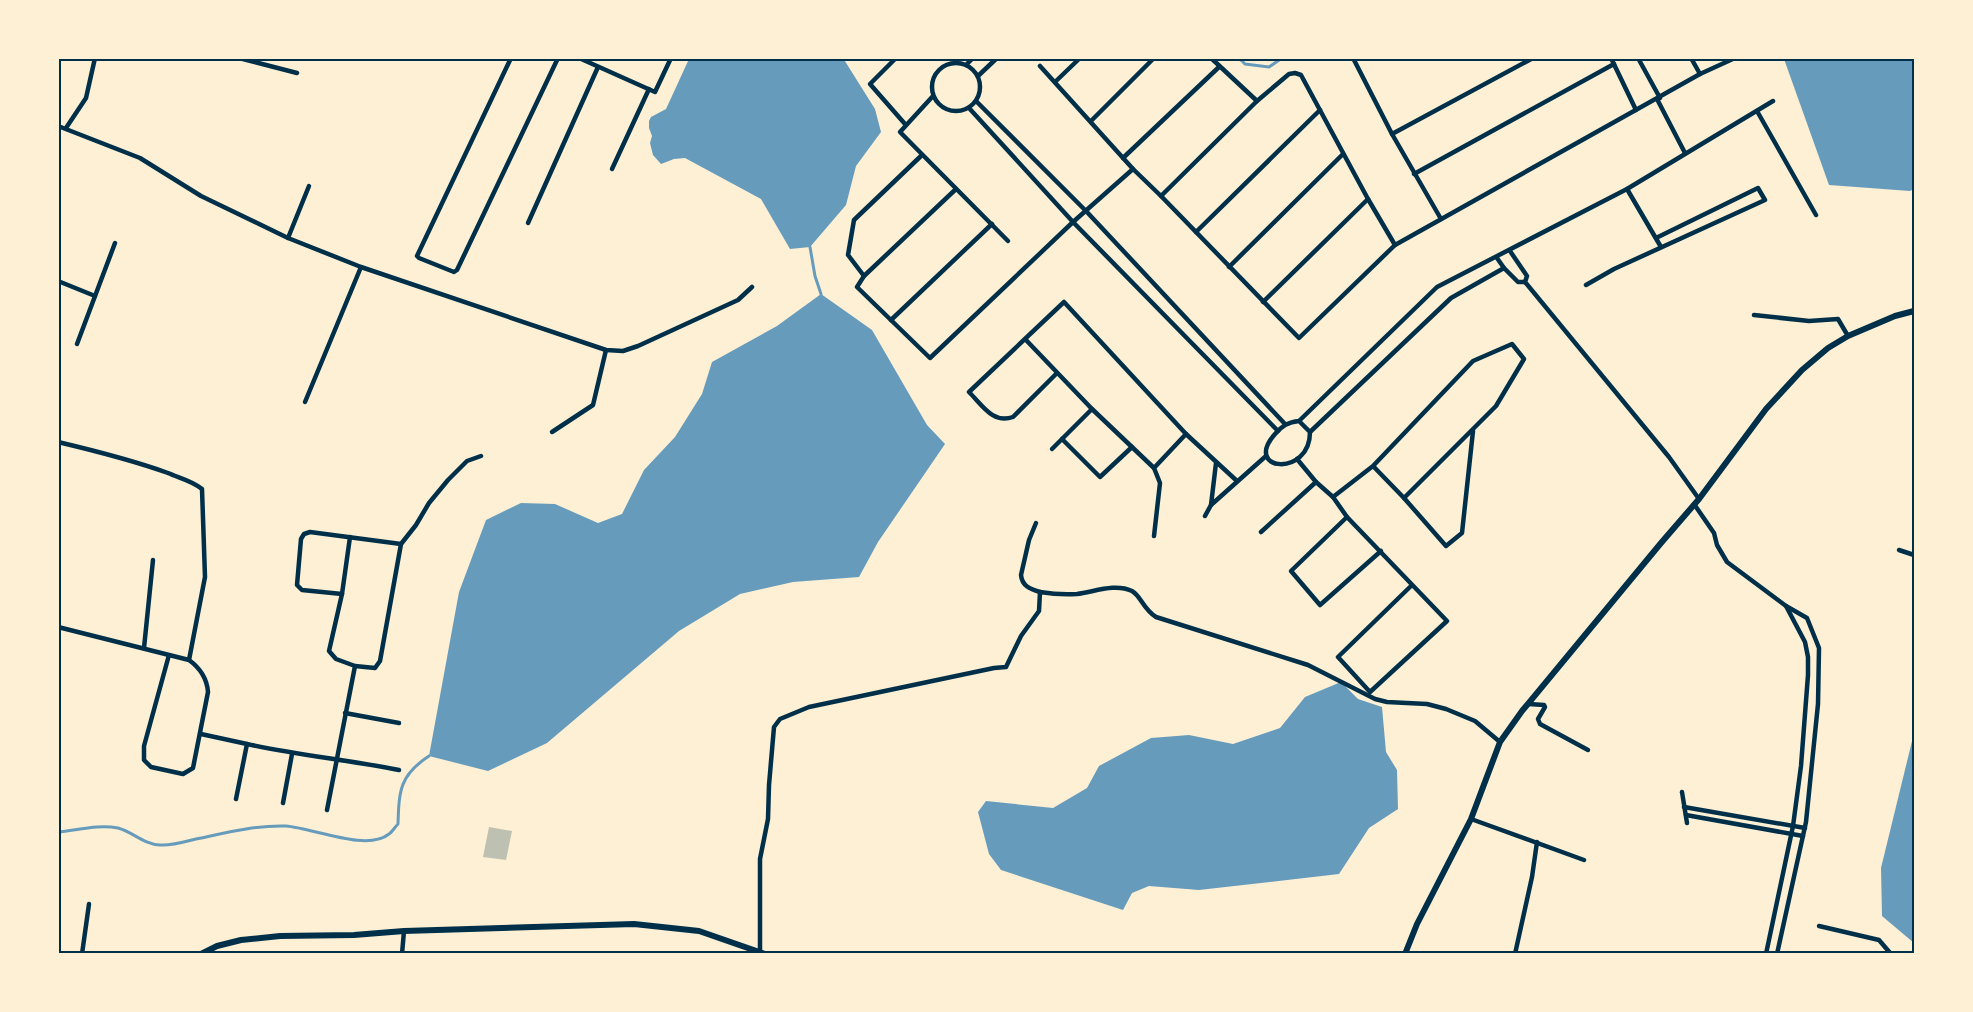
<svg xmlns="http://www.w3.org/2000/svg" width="1973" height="1012" font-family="Karla,sans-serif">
  <rect width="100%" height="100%" fill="#fdf0d5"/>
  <!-- water -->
  <g fill="#669bbc">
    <polygon points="843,58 875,109 881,132 856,166 846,205 810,247 790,249 761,199 685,158 674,159 661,164 653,155 650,143 652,136 649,128 649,121 651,117 666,109 689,59"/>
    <polygon points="1784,59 1914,59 1914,189 1910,191 1829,185"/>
    <polygon points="821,294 872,330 927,425 945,444 878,542 859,577 793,582 740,594 679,631 547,743 488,771 429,756 459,592 486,520 521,503 555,504 598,523 622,514 644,470 675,437 702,394 712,362 777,326"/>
    <polygon points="1341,682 1358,699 1382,707 1386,752 1397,770 1398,809 1369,828 1339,874 1199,890 1149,886 1132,893 1123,910 1001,870 989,854 978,812 986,801 1053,808 1087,788 1099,766 1151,738 1189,735 1233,744 1280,728 1305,697"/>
    <polygon points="1914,733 1914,943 1882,916 1881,868"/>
  </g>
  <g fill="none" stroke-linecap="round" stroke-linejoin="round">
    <!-- stream -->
    <g stroke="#669bbc" stroke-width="3">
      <polyline points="1239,58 1245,64 1269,67 1282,58"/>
      <polyline points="810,247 815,276 821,294"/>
      <path d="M58,832c20,-2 41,-8 60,-4 15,4 25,16 42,17 11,1 24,-3 36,-6 29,-6 60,-14 90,-13 27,2 81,26 103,8 3,-2 6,-7 9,-10 1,-34 2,-49 31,-68"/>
    </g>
  </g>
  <!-- building -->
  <polygon fill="#bec0b2" points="489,827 512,831 506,860 483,857"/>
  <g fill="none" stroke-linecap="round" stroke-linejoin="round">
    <!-- minor -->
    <g stroke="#003049" stroke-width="4.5">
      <polyline points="239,58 297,73"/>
      <polyline points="511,58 417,256 419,258 454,272 457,270 558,58"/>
      <polyline points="579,58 655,92 671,58"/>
      <polyline points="896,58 870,84 905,124"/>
      <polyline points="1211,58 1257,101"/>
      <polyline points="1353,58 1392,134 1441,219"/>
      <polyline points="1611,58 1636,110"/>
      <polyline points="1638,58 1660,98"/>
      <polyline points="1691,58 1700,74"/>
      <circle cx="956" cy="87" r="24"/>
      <polyline points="966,65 973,58"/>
      <polyline points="1040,66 1133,169 1161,196 1257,101 1289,74 1295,73 1301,75 1368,199 1395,245 1700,74 1735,58"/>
      <polyline points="978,76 997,58"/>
      <polyline points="1055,82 1080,58"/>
      <polyline points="933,96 900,132 1008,241"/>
      <polyline points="1657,99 1685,153"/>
      <polyline points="976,101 1086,211 1285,424"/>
      <polyline points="969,108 1073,222 1278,431"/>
      <polyline points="1757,111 1816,215"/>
      <polyline points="1091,121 1154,58"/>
      <polyline points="58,126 140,158 201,196 288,238 361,267 606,350 623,351 638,346 738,300 752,287"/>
      <polyline points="66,128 86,98 95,58"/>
      <polyline points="1392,134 1533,58"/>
      <polyline points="1123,158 1219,67"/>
      <polyline points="612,169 649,89"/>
      <polyline points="1414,174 1614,64"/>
      <polyline points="956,189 864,276 857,287 930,358 1073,222 1133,169"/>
      <polyline points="1627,189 1661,247"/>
      <polyline points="1161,196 1299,338 1395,245"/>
      <polyline points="528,223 598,67"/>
      <polyline points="1196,232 1320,110"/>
      <polyline points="288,238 309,186"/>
      <polyline points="1510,251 1527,276 1525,282 1669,457 1699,499"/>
      <polyline points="1497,258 1504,268 1518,282 1525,282"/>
      <polyline points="1229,267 1343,154"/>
      <polyline points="864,276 848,255 854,220 922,155"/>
      <polyline points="58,281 95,296"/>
      <polyline points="1586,285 1614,269 1765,200 1758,188 1656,238"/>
      <polyline points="1263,302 1368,199"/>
      <polyline points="1754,315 1809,321 1838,319 1848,336"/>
      <polyline points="891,320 992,224"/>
      <polyline points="1026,340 1092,409 1154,468 1160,483 1154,536"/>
      <polyline points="77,344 115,243"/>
      <path d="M1057,373l-44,44c-20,7 -30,-11 -44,-25l95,-90 122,132 51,47"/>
      <polyline points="305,402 361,267"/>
      <path d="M1299,421l11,11c0,46 -68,39 -35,2 7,-8 13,-12 24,-13l138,-134 190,-98 146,-88"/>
      <polyline points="552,432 593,405 606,350"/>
      <polyline points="1310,432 1451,298 1504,268"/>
      <polyline points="1062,439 1100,477 1132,447"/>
      <path d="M58,442c38,9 74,18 110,31 11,5 25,8 34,16l3,88 -16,83"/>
      <polyline points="1052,449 1092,409"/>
      <polyline points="1297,459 1316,482 1333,497 1347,517 1447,621 1370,692 1338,657 1412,585"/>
      <polyline points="1216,463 1211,505 1266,456"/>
      <polyline points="1154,468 1186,434"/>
      <polyline points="1333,497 1373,466 1473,361 1512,344 1524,359 1496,406 1404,498 1373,466"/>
      <polyline points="1404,498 1446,546 1462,533 1473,431"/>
      <polyline points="1694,504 1714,533 1717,545 1727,562 1786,606 1807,618 1819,648 1818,704 1806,822 1777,954"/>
      <polyline points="1205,516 1211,505"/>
      <polyline points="1347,517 1291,571 1320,605 1381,551"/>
      <path d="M1036,523l-7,17 -8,35c1,11 9,14 19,17"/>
      <polyline points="1261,532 1316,482"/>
      <polyline points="1899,550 1914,555"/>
      <polyline points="342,594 350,537"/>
      <path d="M58,627l131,33c11,8 18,19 19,32l-15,76 -10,6 -32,-7 -7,-7v-14l25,-91"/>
      <polyline points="144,648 153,560"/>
      <polyline points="355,666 375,668 380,661 401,544 416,525 429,503 448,480 467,461 481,456"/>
      <polyline points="1529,704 1544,705 1545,707 1538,719 1540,724 1588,750"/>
      <polyline points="345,713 399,723"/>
      <polyline points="201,734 247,744"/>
      <polyline points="1682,792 1687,823"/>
      <path d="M236,799l11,-55c50,11 101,16 152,26"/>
      <polyline points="283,803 292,754"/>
      <polyline points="1684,807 1805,828"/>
      <polyline points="327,810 355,666 336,659 329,651 342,594 302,590 297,585 301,539 304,534 310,532 401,544"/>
      <polyline points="1686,815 1803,836"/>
      <polyline points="1471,819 1584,860"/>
      <polyline points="1819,926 1879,940 1891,954"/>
      <polyline points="82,954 89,904"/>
      <polyline points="402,954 404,931"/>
      <path d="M760,954v-95l8,-40 1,-34 5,-58 6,-8 29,-12 185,-39 12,-1 15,-31 18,-25 1,-19c12,2 24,3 37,2 17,-2 38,-11 55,-3 9,5 11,18 24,26l152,48 67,34 12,3 40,2 19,5 29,12 25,21"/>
      <polyline points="1515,954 1532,877 1537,842"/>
      <polyline points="1766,954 1793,826 1801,766 1808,675 1808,657 1805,642 1786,606"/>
    </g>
    <!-- tertiary -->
    <g stroke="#003049" stroke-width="6">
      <polyline points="201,954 217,946 241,940 280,936 354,935 404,931 634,924 699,931 765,954"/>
      <polyline points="1405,954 1417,924 1471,819 1500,742 1522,711 1661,543 1699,499 1766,409 1802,370 1828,348 1848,336 1895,316 1914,311"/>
    </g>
  </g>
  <!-- border -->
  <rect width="1973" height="1012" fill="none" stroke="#fdf0d5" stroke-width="120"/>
  <rect x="60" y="60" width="1853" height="892" fill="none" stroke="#003049" stroke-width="2"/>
</svg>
